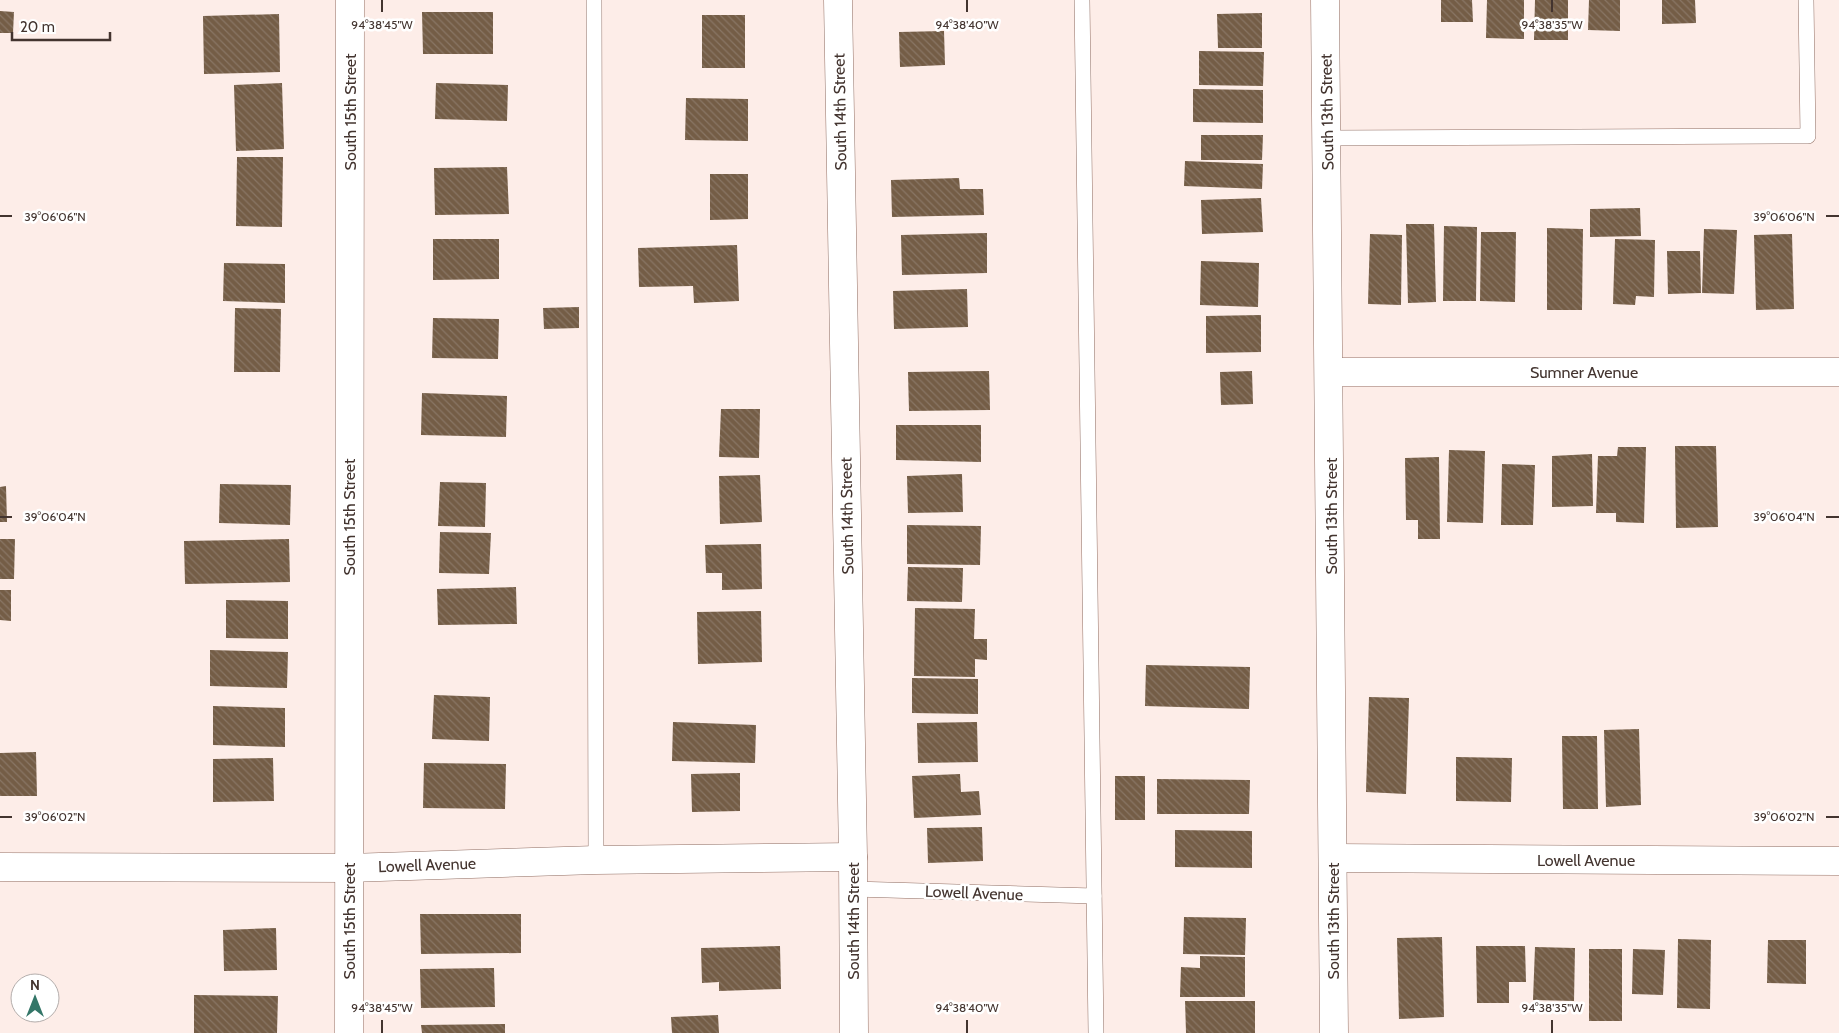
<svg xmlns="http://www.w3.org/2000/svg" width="1839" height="1033" font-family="Cabin,sans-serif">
  <defs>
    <pattern id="building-back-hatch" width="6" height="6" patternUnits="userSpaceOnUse" patternTransform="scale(1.25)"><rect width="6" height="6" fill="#745d46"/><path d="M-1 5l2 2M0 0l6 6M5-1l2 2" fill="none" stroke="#897665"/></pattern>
  </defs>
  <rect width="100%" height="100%" fill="#fdede8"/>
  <!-- building -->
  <g fill="url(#building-back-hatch)">
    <polygon points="1441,0 1472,0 1473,22 1441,22"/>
    <polygon points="1487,0 1524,0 1524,39 1486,38"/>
    <polygon points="1535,0 1568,0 1568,40 1534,40"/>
    <polygon points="1589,0 1620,0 1620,31 1588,30"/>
    <polygon points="1662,0 1695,0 1696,23 1662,24"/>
    <polygon points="0,11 14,12 13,33 0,33"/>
    <polygon points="422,12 493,12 493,54 423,54"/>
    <polygon points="1262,13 1262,48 1218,48 1217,14"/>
    <polygon points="279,14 280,72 204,74 203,16"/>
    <rect x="702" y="15" width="43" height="53"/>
    <polygon points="944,31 945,65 900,67 899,32"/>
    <polygon points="1199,51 1264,52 1263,86 1199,85"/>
    <polygon points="282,83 284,149 236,151 234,85"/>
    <polygon points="436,83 508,85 507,121 435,119"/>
    <polygon points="1193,89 1263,90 1263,123 1193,122"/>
    <polygon points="686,98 748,99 748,141 685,140"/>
    <polygon points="1201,135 1263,135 1262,160 1201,160"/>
    <polygon points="237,157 283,157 282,227 236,226"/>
    <polygon points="1185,161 1263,164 1262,189 1184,186"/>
    <polygon points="507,167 509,214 435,215 434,168"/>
    <polygon points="710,174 748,174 748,219 710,220"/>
    <polygon points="959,178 960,189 983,189 984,215 892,217 891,180"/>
    <polygon points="1261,198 1263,232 1202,234 1201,200"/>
    <polygon points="1640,208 1641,236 1590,237 1590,209"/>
    <polygon points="1406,224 1434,224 1436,302 1408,303"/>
    <polygon points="1444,226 1477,227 1476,301 1443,301"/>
    <polygon points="1547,228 1583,229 1582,310 1547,310"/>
    <polygon points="1704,229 1737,230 1734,294 1702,293"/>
    <polygon points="1481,232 1516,232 1515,302 1480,301"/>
    <polygon points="987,233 987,273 902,275 901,235"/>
    <polygon points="1370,234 1402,235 1401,305 1368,304"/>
    <polygon points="1792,234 1794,309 1756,310 1754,235"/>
    <polygon points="433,239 499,239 499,279 433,280"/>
    <polygon points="1615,239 1655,240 1654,297 1636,296 1635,305 1613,304"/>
    <polygon points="737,245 739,301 694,303 693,286 639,287 638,248"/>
    <polygon points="1667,251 1700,251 1701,293 1668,294"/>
    <polygon points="1201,261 1259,263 1258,307 1200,305"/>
    <polygon points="224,263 285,264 285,303 223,301"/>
    <polygon points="967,289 968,327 894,329 893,291"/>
    <polygon points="579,307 579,328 544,329 543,308"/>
    <polygon points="235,308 281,309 280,372 234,372"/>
    <polygon points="1261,315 1261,352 1206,353 1206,316"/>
    <polygon points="433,318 499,319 498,359 432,358"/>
    <polygon points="989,371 990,410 909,411 908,372"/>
    <polygon points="1252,371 1253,404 1221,405 1220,372"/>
    <polygon points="422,393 507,396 506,437 421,435"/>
    <polygon points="721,409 760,409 759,458 719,457"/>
    <polygon points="896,425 981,425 981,462 896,460"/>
    <polygon points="1675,446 1716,446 1718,527 1676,528"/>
    <polygon points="1618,447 1646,447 1644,523 1616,522 1616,513 1596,513 1598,456 1617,456"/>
    <polygon points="1449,450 1485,451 1483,523 1447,522"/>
    <polygon points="1592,454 1593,506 1552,507 1552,456"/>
    <polygon points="1439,457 1440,539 1418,539 1418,520 1406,520 1405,458"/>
    <polygon points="1502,464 1535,465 1533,525 1501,525"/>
    <polygon points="962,474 963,512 908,513 907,476"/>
    <polygon points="760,475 762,522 720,524 719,476"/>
    <polygon points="440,482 486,483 485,527 438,526"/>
    <polygon points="220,484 291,485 290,525 219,523"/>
    <polygon points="6,486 7,522 0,522 0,487"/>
    <polygon points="907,525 981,526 980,565 907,564"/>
    <polygon points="440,532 491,533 489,574 439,573"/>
    <polygon points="0,539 15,539 14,579 0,579"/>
    <polygon points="289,539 290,582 185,584 184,541"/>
    <polygon points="761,544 762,589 722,590 722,573 706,573 705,545"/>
    <polygon points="908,567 963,568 962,602 907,601"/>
    <polygon points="516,587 517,624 438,625 437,589"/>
    <polygon points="0,590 11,590 11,621 0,620"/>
    <polygon points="226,600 288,601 288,639 226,638"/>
    <polygon points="915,608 975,609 974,639 987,639 987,660 975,659 975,677 914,676"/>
    <polygon points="761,611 762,662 698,664 697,612"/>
    <polygon points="210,650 288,652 287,688 210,686"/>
    <polygon points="1146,665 1250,667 1249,709 1145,706"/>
    <polygon points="912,678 978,679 978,714 912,713"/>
    <polygon points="434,695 490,697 489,741 432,739"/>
    <polygon points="1369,697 1409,698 1406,794 1366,792"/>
    <polygon points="213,706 285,708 285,747 213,745"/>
    <polygon points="673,722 756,725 755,763 672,761"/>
    <polygon points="977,722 978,762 918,763 917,723"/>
    <polygon points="1639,729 1641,805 1606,807 1604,730"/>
    <polygon points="1562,736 1597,736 1598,809 1563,809"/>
    <polygon points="36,752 37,796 0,796 0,753"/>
    <polygon points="1456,757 1512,758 1511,802 1456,801"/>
    <polygon points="273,758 274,801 213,802 213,759"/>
    <polygon points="424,763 506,764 505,809 423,808"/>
    <polygon points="740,773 740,811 692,812 691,774"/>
    <polygon points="960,774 961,792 979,791 981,815 914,818 912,776"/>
    <rect x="1115" y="776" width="30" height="44"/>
    <polygon points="1157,779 1250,780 1249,814 1157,814"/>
    <polygon points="982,827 983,861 928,863 927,828"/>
    <polygon points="1175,830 1252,831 1252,868 1175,867"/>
    <polygon points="420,914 521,914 521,953 421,954"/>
    <polygon points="1184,917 1246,918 1245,955 1183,954"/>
    <polygon points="276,928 277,970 224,971 223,930"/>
    <polygon points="1442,937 1444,1017 1399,1019 1397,938"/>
    <polygon points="1678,939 1711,940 1710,1009 1677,1008"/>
    <polygon points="1768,940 1806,940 1806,984 1767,983"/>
    <polygon points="780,946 781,989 719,991 719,982 702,983 701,948"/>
    <polygon points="1476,946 1525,946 1526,982 1509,982 1509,1003 1477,1003"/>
    <polygon points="1535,947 1575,948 1574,1001 1533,1000"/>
    <rect x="1589" y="949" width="33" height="72"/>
    <polygon points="1633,949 1665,950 1663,995 1632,994"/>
    <polygon points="1200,956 1245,957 1245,997 1180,997 1181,967 1200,968"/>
    <polygon points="494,968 495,1007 421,1008 420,969"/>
    <polygon points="194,995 278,996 277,1033 194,1033"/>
    <polygon points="1185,1001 1255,1001 1255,1033 1186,1033"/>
    <polygon points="718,1015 719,1033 672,1033 671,1017"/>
    <polygon points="505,1024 505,1033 422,1033 421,1025"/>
  </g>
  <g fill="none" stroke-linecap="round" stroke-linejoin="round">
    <defs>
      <g id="lane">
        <polyline points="594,0 596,860"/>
        <polyline points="1082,0 1096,1033"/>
        <polyline points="1327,138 1808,136 1806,0"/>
        <polyline points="853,889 1094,896"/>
      </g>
      <g id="street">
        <polyline points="838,0 853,857 854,1033"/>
        <polyline points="1325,0 1334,1033"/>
        <polyline points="1330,372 1839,372"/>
        <polyline points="1333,858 1839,861"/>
        <polyline points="0,867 349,868 596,860 853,857"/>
        <polyline points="349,1033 350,0"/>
      </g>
    </defs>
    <!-- lane casing -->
    <use href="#lane" stroke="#916f64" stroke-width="16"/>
    <!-- street casing -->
    <use href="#street" stroke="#916f64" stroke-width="29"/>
    <!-- lane -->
    <use href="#lane" stroke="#fff" stroke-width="15"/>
    <!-- street -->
    <use href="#street" stroke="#fff" stroke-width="28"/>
  </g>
  <!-- ticks -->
  <path fill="none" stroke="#43342f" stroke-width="2" d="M382,0v12M967,0v12M1552,0v12M0,216h12M1826,216h13M0,517h12M1826,517h13M0,817h12M1826,817h13M382,1020v13M967,1020v13M1552,1020v13"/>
  <g text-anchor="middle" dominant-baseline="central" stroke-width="5" stroke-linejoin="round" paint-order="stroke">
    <!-- street labels -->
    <g font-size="16" fill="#43342f" stroke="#fff">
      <text transform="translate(350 112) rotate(-90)">South 15th Street</text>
      <text transform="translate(840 112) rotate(-91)">South 14th Street</text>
      <text transform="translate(1327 112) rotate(-91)">South 13th Street</text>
      <text x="1584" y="372">Sumner Avenue</text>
      <text transform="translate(847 516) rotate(-91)">South 14th Street</text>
      <text transform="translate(1331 516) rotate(-90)">South 13th Street</text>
      <text transform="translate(349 517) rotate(-90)">South 15th Street</text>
      <text x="1586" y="860">Lowell Avenue</text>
      <text transform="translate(427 865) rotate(-2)">Lowell Avenue</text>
      <text transform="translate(974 893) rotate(2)">Lowell Avenue</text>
      <text transform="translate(349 921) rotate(-90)">South 15th Street</text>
      <text transform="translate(853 921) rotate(-90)">South 14th Street</text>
      <text transform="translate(1333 921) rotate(-90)">South 13th Street</text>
    </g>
  </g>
  <g font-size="12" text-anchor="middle" fill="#43342f" stroke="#fff" stroke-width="5" stroke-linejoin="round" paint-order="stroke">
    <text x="382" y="29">94°38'45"W</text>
    <text x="967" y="29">94°38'40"W</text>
    <text x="1552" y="29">94°38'35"W</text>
    <text x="55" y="221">39°06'06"N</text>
    <text x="1784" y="221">39°06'06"N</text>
    <text x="55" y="521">39°06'04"N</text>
    <text x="1784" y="521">39°06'04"N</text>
    <text x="55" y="821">39°06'02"N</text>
    <text x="1784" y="821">39°06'02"N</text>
    <text x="382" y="1012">94°38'45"W</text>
    <text x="967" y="1012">94°38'40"W</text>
    <text x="1552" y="1012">94°38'35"W</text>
  </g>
  <!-- north arrow -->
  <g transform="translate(35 998)"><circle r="24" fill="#ffffff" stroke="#b4aeac"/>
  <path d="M0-4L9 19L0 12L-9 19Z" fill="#337668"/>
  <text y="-8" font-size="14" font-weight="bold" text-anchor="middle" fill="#43342f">N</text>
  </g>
  <!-- scale -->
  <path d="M12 32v8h98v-8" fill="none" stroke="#43342f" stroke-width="2.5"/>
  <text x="20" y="32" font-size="15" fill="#43342f" stroke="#ffffff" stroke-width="4" paint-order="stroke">20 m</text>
</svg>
